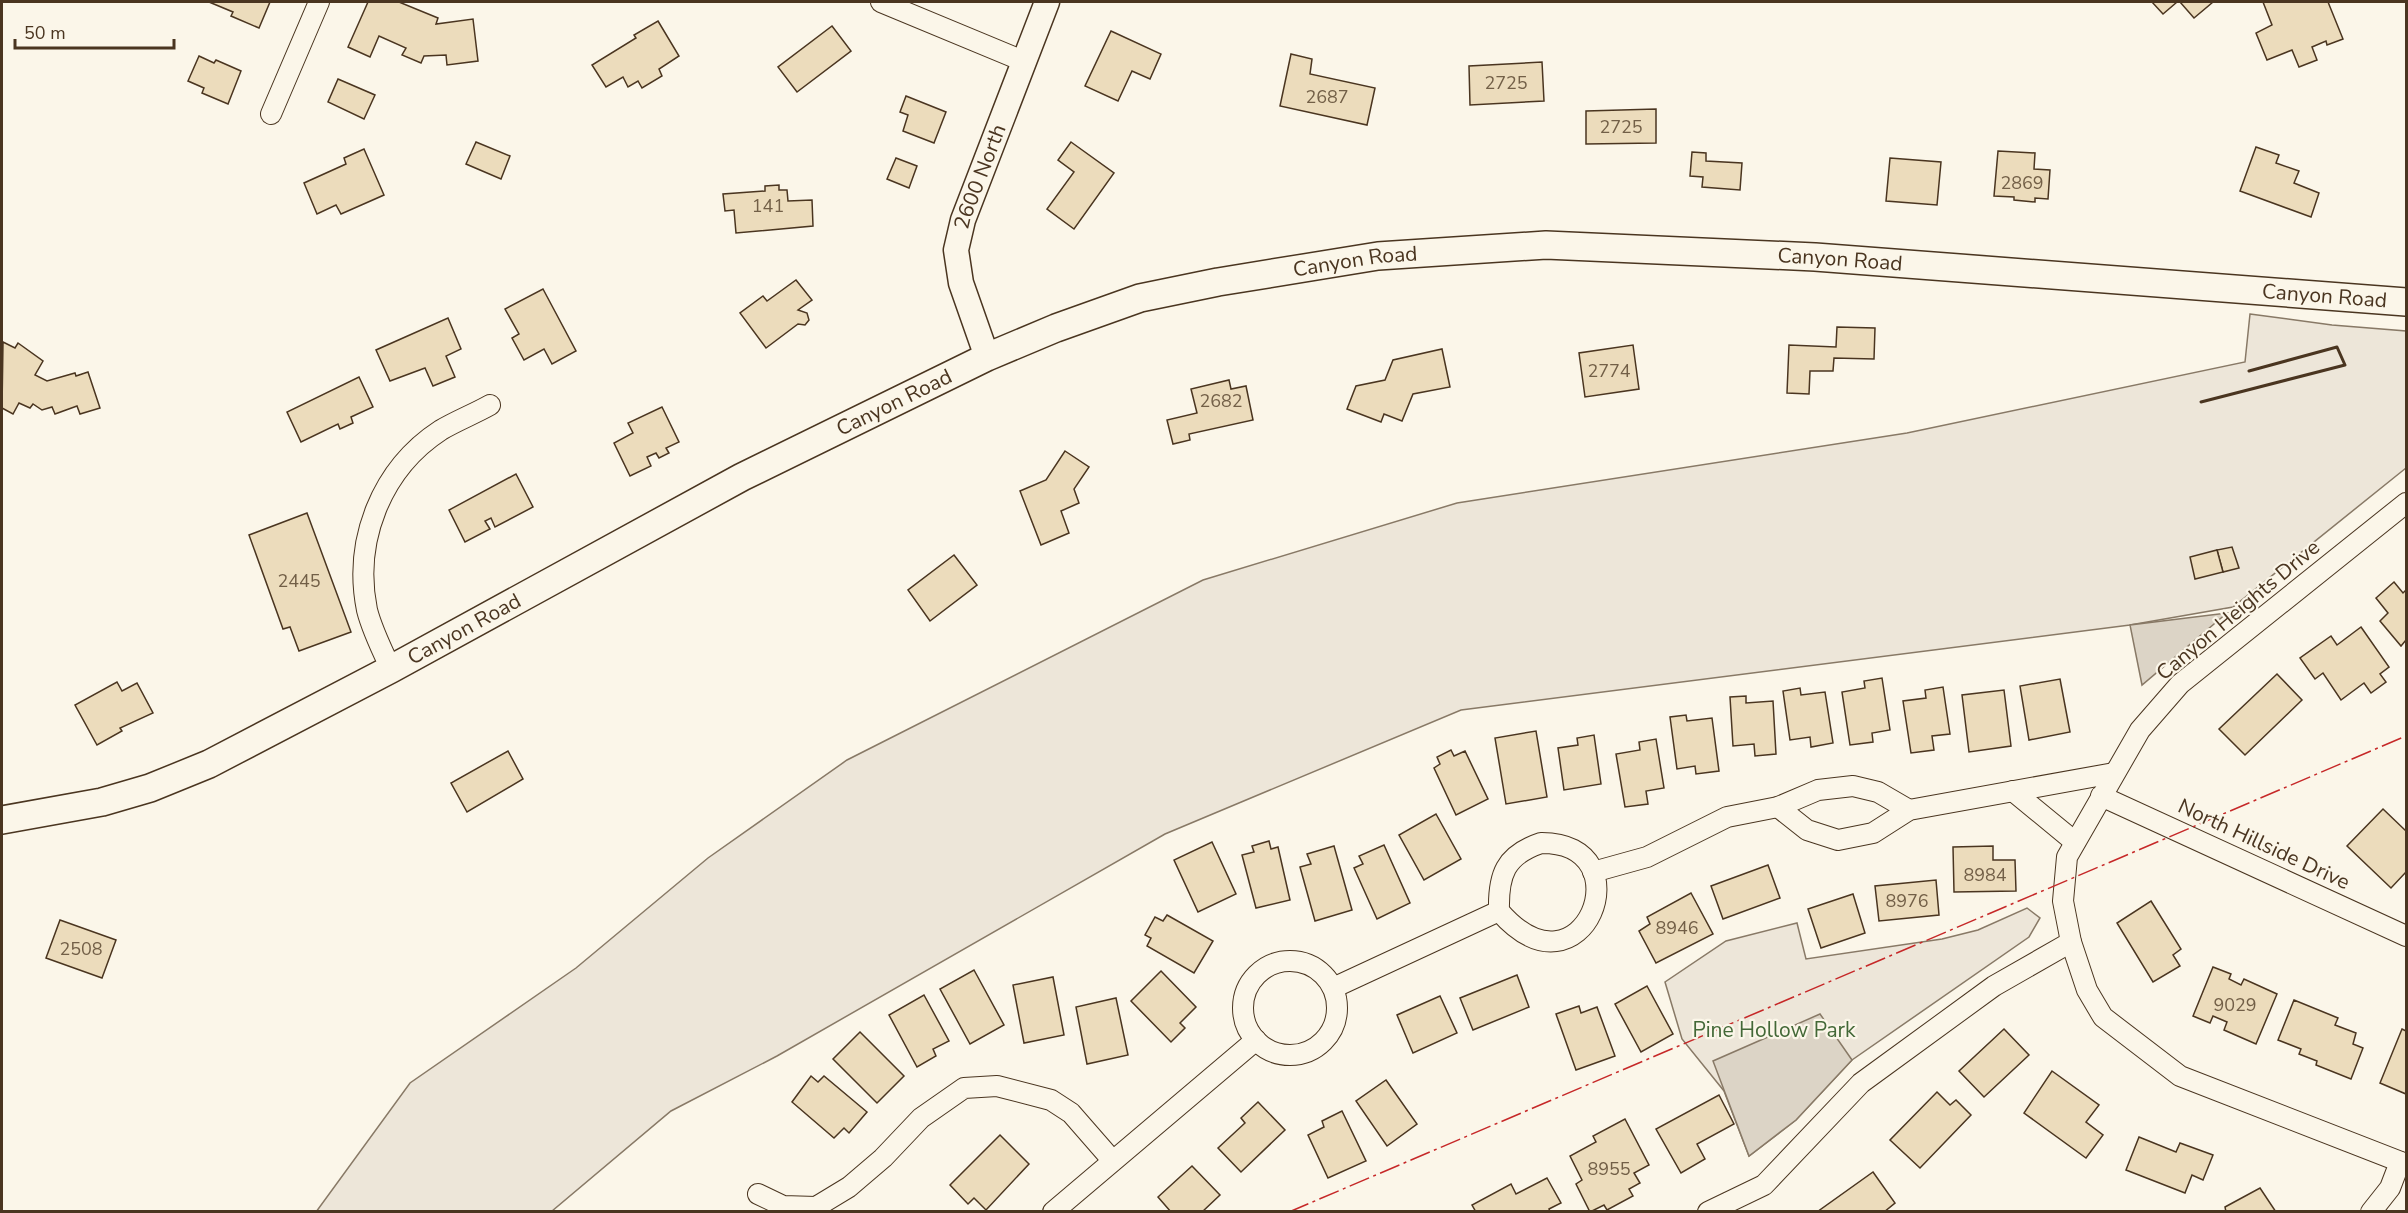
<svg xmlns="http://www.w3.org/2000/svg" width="2408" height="1213" font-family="'Nunito Sans',sans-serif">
  <rect width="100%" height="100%" fill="#fbf6e9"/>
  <!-- green -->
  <g fill="#ede6d9" stroke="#887966" stroke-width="1.5">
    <polygon points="2250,314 2332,325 2406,331 2406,468 2233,607 2130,625 1461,710 1165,834 777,1056 671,1111 552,1211 316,1212 410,1083 576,968 708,858 847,760 1203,580 1457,503 1907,433 2245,362"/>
    <polygon points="2027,908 2040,918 2029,937 1852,1060 1796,1120 1749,1156 1724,1091 1682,1039 1665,982 1726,941 1797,923 1806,959 1942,939 1978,930"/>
  </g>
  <!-- water -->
  <g fill="#dcd4c6" stroke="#887966" stroke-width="1.5">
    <polygon points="2227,613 2142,685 2130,625"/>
    <polygon points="1820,1014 1852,1060 1796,1120 1749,1156 1713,1061"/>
  </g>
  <!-- building -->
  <g fill="#ecdcbc" stroke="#4a3520" stroke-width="1.5">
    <polygon points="209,2 270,2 259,28 231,16 233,12"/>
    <polygon points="368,2 399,2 438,18 436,24 473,19 478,61 447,65 446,55 424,56 421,63 402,55 406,48 379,36 370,57 348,47"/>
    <polygon points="2152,2 2177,2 2163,14"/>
    <polygon points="2180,2 2213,2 2194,18"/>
    <polygon points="2263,2 2328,2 2343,39 2327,45 2326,41 2312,47 2317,60 2299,67 2292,50 2267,60 2256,33 2272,25"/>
    <polygon points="658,21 679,56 659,69 662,76 642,88 638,81 628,87 623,77 606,87 592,65 636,38 634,35"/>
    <polygon points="832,26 851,51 797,92 778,67"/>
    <polygon points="1111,31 1161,54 1150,79 1132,71 1118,101 1085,86"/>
    <polygon points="1291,54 1312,59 1310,74 1375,88 1367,125 1280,106"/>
    <polygon points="199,56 214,63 216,60 241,71 228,104 202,93 204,88 188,81"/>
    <polygon points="1542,62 1544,101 1470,105 1469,66"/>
    <polygon points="338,79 375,95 364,119 328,102"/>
    <polygon points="906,96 946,112 934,143 903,131 908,115 900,112"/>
    <polygon points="1656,109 1656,143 1586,144 1586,111"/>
    <polygon points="476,142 510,156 501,179 466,164"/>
    <polygon points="1071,142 1114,173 1074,229 1047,209 1074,172 1058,160"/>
    <polygon points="2256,147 2279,155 2276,163 2299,171 2294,183 2319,193 2311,217 2240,191"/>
    <polygon points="364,149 384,195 341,214 336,205 317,214 304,183 346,164 344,158"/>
    <polygon points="1998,151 2035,153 2034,169 2050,170 2048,199 2035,198 2035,202 2014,200 2014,197 1994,196"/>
    <polygon points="1692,152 1706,153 1706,161 1742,163 1740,190 1702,187 1703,177 1690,176"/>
    <polygon points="896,158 917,166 909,188 887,179"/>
    <polygon points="1890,158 1941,162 1937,205 1886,201"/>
    <polygon points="779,185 779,190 787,190 788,201 812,200 813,226 736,233 734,210 725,211 723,194 765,191 765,186"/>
    <polygon points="796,280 812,300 798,310 807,313 809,320 805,325 798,324 766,348 740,313 763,296 767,301"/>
    <polygon points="543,289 576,351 552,364 544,349 524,360 512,338 519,334 505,309"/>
    <polygon points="448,318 461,349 446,356 455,377 433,386 425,368 390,381 376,350"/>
    <polygon points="1837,327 1875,328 1874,359 1834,358 1833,371 1810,371 1809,394 1787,393 1789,345 1836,347"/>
    <polygon points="3,342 15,348 18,343 43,361 35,375 47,381 75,373 76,376 88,372 100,408 80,414 77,406 55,414 52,407 42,410 33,404 30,408 19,403 13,414 2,408"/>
    <polygon points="1633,345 1639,389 1585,397 1579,353"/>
    <polygon points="1442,349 1450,387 1413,394 1402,421 1384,414 1381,422 1347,409 1356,386 1385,380 1393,360"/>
    <polygon points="359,377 373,407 351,417 353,423 340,429 338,424 301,442 287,412"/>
    <polygon points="1229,380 1231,389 1246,386 1253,420 1189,434 1190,440 1173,444 1167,420 1197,413 1191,389"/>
    <polygon points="662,407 679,442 666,448 669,453 659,458 656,453 647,457 651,466 630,476 614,443 633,433 628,423"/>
    <polygon points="1065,451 1089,467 1074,489 1079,503 1061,511 1069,533 1041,545 1020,491 1046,480"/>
    <polygon points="516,474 533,507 495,527 491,518 485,521 490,529 465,542 449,510"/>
    <polygon points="307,513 351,632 299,651 290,627 283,629 249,535"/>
    <polygon points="2232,547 2239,568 2223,572 2217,550"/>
    <polygon points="2217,550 2223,572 2195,579 2190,557"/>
    <polygon points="954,555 977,585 930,621 908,590"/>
    <polygon points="2394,582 2403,593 2406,590 2406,640 2401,646 2380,621 2388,613 2376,598"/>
    <polygon points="2361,627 2389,667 2380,674 2386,682 2371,693 2364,683 2341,700 2323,673 2315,679 2300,658 2331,636 2337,645"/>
    <polygon points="2277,674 2302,700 2245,755 2219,729"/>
    <polygon points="1882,678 1890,730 1872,733 1873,742 1850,745 1842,692 1865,688 1864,681"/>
    <polygon points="2060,679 2070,732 2029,740 2020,686"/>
    <polygon points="117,682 122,691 137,683 153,713 120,728 122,731 97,745 75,705"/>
    <polygon points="1943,687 1950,734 1932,736 1934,750 1911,753 1903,701 1926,698 1925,690"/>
    <polygon points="1800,688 1801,695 1825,692 1833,743 1811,747 1810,737 1790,740 1783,691"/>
    <polygon points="2004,690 2011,746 1969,752 1962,695"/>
    <polygon points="1746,696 1746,703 1773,701 1776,754 1755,756 1754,744 1733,746 1730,697"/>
    <polygon points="1686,715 1687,721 1712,718 1719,771 1696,774 1695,766 1677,769 1670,717"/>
    <polygon points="1536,731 1547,797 1506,804 1495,738"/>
    <polygon points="1594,735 1601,784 1564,790 1558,748 1578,745 1577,738"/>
    <polygon points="1656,739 1664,788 1646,791 1648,804 1625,807 1616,754 1640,750 1639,742"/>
    <polygon points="1451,750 1454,756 1465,751 1488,799 1456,815 1434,768 1440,764 1437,757"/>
    <polygon points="508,751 523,779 467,812 451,783"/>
    <polygon points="2383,809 2406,831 2406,872 2391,888 2347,846"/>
    <polygon points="1436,814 1461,859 1424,880 1399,835"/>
    <polygon points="1269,841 1271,849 1278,847 1290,900 1256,908 1242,855 1254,852 1252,846"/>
    <polygon points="1212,842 1236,894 1198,912 1174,860"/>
    <polygon points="1384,845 1410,903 1377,919 1354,868 1363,864 1359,856"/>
    <polygon points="1334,846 1352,910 1315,921 1300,867 1311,864 1307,854"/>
    <polygon points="1993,846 1993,860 2015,860 2016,891 1954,892 1953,847"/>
    <polygon points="1768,865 1780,898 1723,919 1711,886"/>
    <polygon points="1936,880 1939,915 1879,921 1875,886"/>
    <polygon points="1691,893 1713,934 1656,963 1639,931 1650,924 1647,917"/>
    <polygon points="1853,894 1865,933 1821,948 1808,909"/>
    <polygon points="2151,901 2181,949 2173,955 2180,966 2153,982 2117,923"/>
    <polygon points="1167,915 1213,941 1194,973 1147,946 1151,938 1145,935 1155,917 1163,921"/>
    <polygon points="60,920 116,940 102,978 46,958"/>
    <polygon points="2213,967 2231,974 2229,979 2241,985 2244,979 2277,994 2256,1044 2224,1030 2227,1022 2213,1016 2210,1023 2193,1016"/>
    <polygon points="974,970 1004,1025 970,1044 940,989"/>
    <polygon points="1161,971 1196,1007 1180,1023 1185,1028 1171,1042 1131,1001"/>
    <polygon points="1517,975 1529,1007 1473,1030 1460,998"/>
    <polygon points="1053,977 1064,1035 1024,1043 1013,985"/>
    <polygon points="1647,986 1673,1034 1641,1052 1615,1004"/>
    <polygon points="924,995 949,1041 933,1049 936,1056 917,1067 889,1015"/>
    <polygon points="1440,996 1457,1033 1413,1053 1397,1015"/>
    <polygon points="1116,998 1128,1055 1087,1064 1076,1007"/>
    <polygon points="2294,1000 2338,1018 2335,1025 2356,1033 2353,1044 2363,1048 2351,1079 2316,1065 2317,1061 2299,1054 2301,1049 2278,1040"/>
    <polygon points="1579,1006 1581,1013 1597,1007 1615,1056 1576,1070 1556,1014"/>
    <polygon points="2004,1029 2029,1055 1984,1097 1959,1071"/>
    <polygon points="2402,1029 2406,1031 2406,1094 2380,1083"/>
    <polygon points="860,1032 904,1076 877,1103 833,1059"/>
    <polygon points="2052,1071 2099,1105 2086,1122 2103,1135 2086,1158 2024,1113"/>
    <polygon points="811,1076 818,1082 824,1076 867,1112 849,1133 844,1128 834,1138 792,1102"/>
    <polygon points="1386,1080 1417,1124 1387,1146 1356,1101"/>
    <polygon points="1937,1092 1950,1105 1956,1100 1971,1115 1920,1168 1890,1140"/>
    <polygon points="1719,1095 1734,1124 1697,1144 1705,1159 1681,1173 1656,1129"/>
    <polygon points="1258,1102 1285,1130 1241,1172 1218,1148 1245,1123 1241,1118"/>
    <polygon points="1342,1111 1366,1161 1328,1178 1308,1135 1324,1127 1322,1121"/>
    <polygon points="1625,1119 1649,1165 1634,1173 1640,1183 1629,1189 1633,1196 1607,1210 1604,1205 1590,1212 1576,1184 1582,1180 1570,1156 1596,1142 1593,1136"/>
    <polygon points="1000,1135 1029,1164 986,1210 974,1198 968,1204 950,1185"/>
    <polygon points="2139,1137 2176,1152 2180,1143 2213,1155 2203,1180 2192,1175 2185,1193 2126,1170"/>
    <polygon points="1192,1166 1220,1195 1202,1212 1171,1212 1158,1197"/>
    <polygon points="1873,1172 1895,1203 1884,1212 1817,1212"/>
    <polygon points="1547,1178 1561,1203 1549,1209 1550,1212 1476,1212 1472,1205 1511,1184 1516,1194"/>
    <polygon points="2260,1188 2276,1212 2226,1212 2225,1207"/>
  </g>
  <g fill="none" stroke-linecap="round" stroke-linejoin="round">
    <defs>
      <g id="minor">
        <polyline points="881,2 1023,61"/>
        <polyline points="271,114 319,2"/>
        <polyline points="2406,503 2180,684 2140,730 2067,857 2063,901 2071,942 2087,990 2103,1017 2180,1076 2406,1164"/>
        <path d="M391,669c-9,-19 -19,-39 -24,-59 -14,-69 14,-141 74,-180 15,-9 33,-16 49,-25"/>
        <polyline points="2013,791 2075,842"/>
        <polyline points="2101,796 2406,936"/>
        <polyline points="1778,807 1807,830 1838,840 1873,833 1909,810 2114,773"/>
        <path d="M1541,843c106,-1 42,165 -42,68 -1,-36 6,-56 42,-68z"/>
        <polyline points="1593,872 1647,857 1727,817 1778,807 1818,790 1853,786 1878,792 1909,810"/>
        <circle cx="1290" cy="1008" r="47"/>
        <polyline points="1333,988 1499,911"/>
        <polyline points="758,1194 783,1206 816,1207 849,1187 883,1158 921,1118 964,1088 997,1086 1051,1100 1071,1113 1112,1160"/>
        <polyline points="1053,1212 1256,1040"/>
        <polyline points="1708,1212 1764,1185 1861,1083 1994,986 2071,942"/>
        <polyline points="2371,1212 2390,1188 2400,1162"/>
      </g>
      <g id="tertiary">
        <path id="s1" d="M987,357l-26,-74 -5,-33 7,-30 84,-218"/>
      </g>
      <g id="secondary">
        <path id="s2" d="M2,820l100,-18 48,-14 59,-24 182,-95 351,-192 245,-120 69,-29 84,-30 78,-16 160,-26 168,-11 269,12 591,45"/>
      </g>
    </defs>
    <!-- minor casing -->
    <use href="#minor" stroke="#4a3520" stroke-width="22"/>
    <!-- tertiary casing -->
    <use href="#tertiary" stroke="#4a3520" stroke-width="27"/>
    <!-- secondary casing -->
    <use href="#secondary" stroke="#4a3520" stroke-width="30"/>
    <!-- minor -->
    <use href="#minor" stroke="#fbf6e9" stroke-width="20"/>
    <!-- tertiary -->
    <use href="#tertiary" stroke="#fbf6e9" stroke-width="24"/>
    <!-- secondary -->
    <use href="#secondary" stroke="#fbf6e9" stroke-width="27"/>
    <!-- wall -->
    <polyline stroke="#4a3520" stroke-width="3" points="2201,402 2345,365 2337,347 2249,371"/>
    <!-- power -->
    <polyline stroke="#c62828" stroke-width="1.5" stroke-dasharray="21 4.5 3 4.5" stroke-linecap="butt" points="1289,1212 2406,736"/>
  </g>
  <g text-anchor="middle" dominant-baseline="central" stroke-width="4.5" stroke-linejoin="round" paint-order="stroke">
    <!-- number labels -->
    <g font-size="18" fill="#725f47">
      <text x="1506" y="83">2725</text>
      <text x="1327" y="97">2687</text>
      <text x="1621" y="127">2725</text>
      <text x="2022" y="183">2869</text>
      <text x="768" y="206">141</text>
      <text x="1609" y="371">2774</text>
      <text x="1221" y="401">2682</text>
      <text x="299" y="581">2445</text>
      <text x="1985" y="875">8984</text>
      <text x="1907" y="901">8976</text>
      <text x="1677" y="928">8946</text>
      <text x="81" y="949">2508</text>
      <text x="2235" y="1005">9029</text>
      <text x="1609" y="1169">8955</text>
    </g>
    <!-- street labels -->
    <g font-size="21" fill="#4a3520" stroke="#fbf6e9">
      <text stroke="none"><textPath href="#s1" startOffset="189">2600 North</textPath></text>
      <text stroke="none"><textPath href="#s2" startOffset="1962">Canyon Road</textPath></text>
      <text stroke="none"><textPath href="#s2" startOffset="1476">Canyon Road</textPath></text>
      <text stroke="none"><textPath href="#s2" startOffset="2448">Canyon Road</textPath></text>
      <text stroke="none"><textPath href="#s2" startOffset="990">Canyon Road</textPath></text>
      <text transform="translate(2238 610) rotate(-40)">Canyon Heights Drive</text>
      <text stroke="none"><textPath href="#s2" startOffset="504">Canyon Road</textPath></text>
      <text transform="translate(2264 844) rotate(25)">North Hillside Drive</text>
    </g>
    <!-- park labels -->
    <g font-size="21" fill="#436837" stroke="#fbf6e9">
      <text x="1774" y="1030">Pine Hollow Park</text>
    </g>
  </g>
  <!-- border -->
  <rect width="2408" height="1213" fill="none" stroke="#4a3520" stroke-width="6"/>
  <!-- scale -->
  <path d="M15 39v9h159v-9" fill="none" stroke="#4a3520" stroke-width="3"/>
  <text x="24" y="39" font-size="18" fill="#4a3520" stroke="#fbf6e9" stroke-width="4.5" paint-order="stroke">50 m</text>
</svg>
